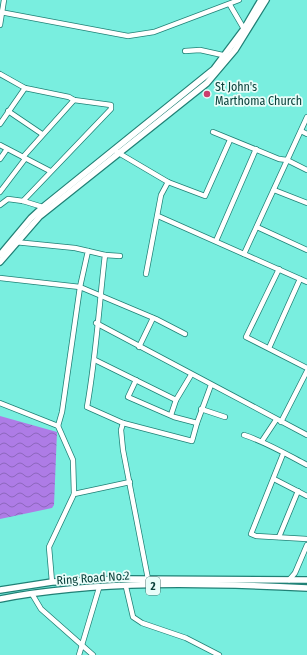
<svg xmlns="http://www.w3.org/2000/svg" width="307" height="655" font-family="'Fira Sans Condensed',sans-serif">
  <defs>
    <pattern id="water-waves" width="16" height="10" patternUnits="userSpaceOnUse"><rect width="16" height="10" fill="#ae7ce6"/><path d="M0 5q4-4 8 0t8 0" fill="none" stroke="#8c67bc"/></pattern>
  </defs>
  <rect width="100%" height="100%" fill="#79eedf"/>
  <!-- water -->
  <polygon fill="url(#water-waves)" points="0,416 57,432 54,505 52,508 0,519"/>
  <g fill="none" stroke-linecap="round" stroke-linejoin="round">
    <defs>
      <g id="minor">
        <polyline points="230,5 244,29"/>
        <polyline points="0,12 128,36 154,32 239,0"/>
        <polyline points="0,25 4,0"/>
        <polyline points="185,51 200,50 227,56"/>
        <polyline points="0,74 25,88 69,97 74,100 111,105 111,109 23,201"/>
        <polyline points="8,111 42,134"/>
        <polyline points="0,124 25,88"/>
        <polyline points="301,131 307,134"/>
        <polyline points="213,132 279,159 287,160 307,170"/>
        <polyline points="0,145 50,171"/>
        <polyline points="117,152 168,182 205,196 230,140"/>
        <polyline points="23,157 74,100"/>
        <polyline points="0,159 7,149"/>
        <polyline points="274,190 307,203"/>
        <polyline points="0,192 25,159"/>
        <polyline points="0,205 8,199 23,201 46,208"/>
        <polyline points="158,216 307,282"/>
        <polyline points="257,227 307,250"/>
        <polyline points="216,241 256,149"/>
        <polyline points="15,242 75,248 88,251 80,287 62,412 58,426"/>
        <path d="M88,251l17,4c-6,51 -9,102 -18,152l36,16 69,18 5,-18 14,-38"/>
        <polyline points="244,254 307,117"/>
        <polyline points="105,255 120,256"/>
        <polyline points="279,269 246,337 307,368"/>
        <polyline points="146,274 161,195 168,182"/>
        <polyline points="0,278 80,287 156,319 185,334"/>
        <polyline points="96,323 307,435"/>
        <polyline points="139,347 153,318"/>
        <polyline points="269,348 300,279"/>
        <polyline points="95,360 176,400"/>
        <polyline points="136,380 128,397 174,417 197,423"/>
        <polyline points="0,403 58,426 73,460 74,494"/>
        <polyline points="201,409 225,417"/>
        <polyline points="171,415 176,400 191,375"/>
        <polyline points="281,422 307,371"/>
        <polyline points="123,423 121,430 123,450 148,579"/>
        <path d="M244,435c22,7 42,19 63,30"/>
        <polyline points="262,441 276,420"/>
        <polyline points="283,454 251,534 256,536 307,539"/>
        <polyline points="274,479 307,496"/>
        <polyline points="279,537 298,491"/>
        <polyline points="289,580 295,573 307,545"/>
        <polyline points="52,582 49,547 74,494 130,482"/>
        <polyline points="126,587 133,617 142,623 186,638 219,655"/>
        <polyline points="32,594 41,609 93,655"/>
        <polyline points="79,655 99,588"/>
      </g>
      <g id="major">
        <polyline points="0,255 31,218 43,207 214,69 244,29 261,0"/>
        <polyline points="0,262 40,216 207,83 235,50 266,0"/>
        <polyline points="0,590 52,582 127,579 307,580"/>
        <path d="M0,599c96,-19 209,-16 307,-11"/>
      </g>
    </defs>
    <!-- minor casing -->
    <use href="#minor" stroke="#208176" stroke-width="6"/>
    <!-- major casing -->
    <use href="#major" stroke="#208176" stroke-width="8"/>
    <!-- minor -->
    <use href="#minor" stroke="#fff" stroke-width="4.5"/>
    <!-- major -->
    <use href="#major" stroke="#fff" stroke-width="5.5"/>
  </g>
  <!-- markers -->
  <circle fill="#cb3e6d" stroke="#e8fdf9" stroke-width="1.5" cx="207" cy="94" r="4"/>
  <g text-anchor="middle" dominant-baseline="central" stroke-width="3.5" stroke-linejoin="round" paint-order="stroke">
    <!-- shield labels -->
    <rect fill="#e8fdf9" stroke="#4d7974" stroke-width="1" x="146" y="577" width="14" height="18" rx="3"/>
    <g font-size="11" font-weight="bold" fill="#0b413b">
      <text x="153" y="586">2</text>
    </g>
    <!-- poi labels -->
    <g font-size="12" fill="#0b413b" stroke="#e8fdf9" text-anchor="start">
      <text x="215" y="87">St John's<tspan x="215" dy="14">Marthoma Church</tspan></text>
    </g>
    <!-- street labels -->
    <g font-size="12" fill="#0b413b" stroke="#e8fdf9">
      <text transform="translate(93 578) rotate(-4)">Ring Road No.2</text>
    </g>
  </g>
</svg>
